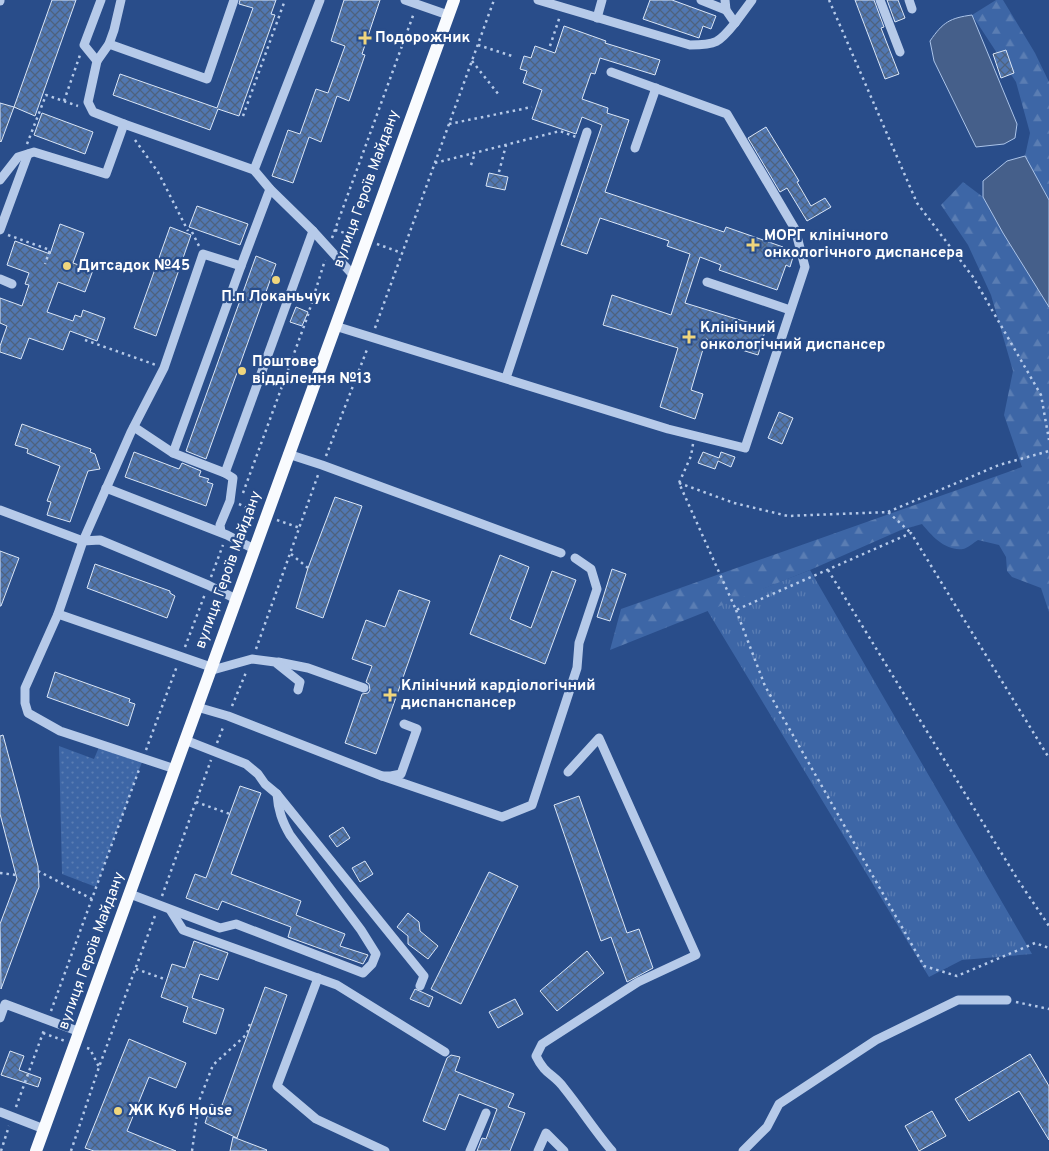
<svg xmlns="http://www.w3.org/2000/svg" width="1049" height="1151" font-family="Overpass,sans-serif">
  <defs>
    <pattern id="grass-tufts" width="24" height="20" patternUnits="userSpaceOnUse" patternTransform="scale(1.25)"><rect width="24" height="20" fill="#3d66a6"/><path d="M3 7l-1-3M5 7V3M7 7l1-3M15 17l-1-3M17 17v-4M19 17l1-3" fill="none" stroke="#5a7db3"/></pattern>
    <pattern id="forest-firs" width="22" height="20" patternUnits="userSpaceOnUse" patternTransform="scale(1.25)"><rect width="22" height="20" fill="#3d66a6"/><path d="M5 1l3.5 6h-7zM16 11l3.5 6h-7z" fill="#5a7db3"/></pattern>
    <pattern id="park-dots" width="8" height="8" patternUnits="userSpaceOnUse" patternTransform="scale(1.25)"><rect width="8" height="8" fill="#3d66a6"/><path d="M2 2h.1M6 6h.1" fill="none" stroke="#5a7db3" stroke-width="1.8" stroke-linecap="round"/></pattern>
    <pattern id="building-cross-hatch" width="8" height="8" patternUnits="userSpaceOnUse" patternTransform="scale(1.25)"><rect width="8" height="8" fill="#5177b1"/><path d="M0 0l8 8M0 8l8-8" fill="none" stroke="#4e627e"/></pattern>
  </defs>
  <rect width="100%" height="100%" fill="#294d8a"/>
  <!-- grass -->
  <polygon fill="url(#grass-tufts)" points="810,570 1032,954 962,960 929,977 707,610"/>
  <!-- forest -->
  <g fill="url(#forest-firs)">
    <polygon points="996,0 1003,0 1035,53 1049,82 1049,200 1025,156 1030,133 1016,82 972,15"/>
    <path d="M963,182l20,15 20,36 46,74v305l-8,-24 -29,-11 -5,-6 -1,-14 -7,-12 -21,-5c-5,3 -10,8 -15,9 -18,2 -31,-13 -41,-25l-21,6 -91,40 -200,80 11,-41 401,-142 -18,-52 9,-44 -22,-76 -23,-50 -27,-40z"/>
  </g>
  <!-- park -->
  <polygon fill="url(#park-dots)" points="59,746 94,759 99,747 142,762 96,887 62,874"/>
  <!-- water -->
  <g fill="#455f8a" stroke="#abc4e9">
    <path d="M972,15l45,109 -2,14 -11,6 -28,3 -42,-86 -4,-20c13,-19 20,-23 42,-26z"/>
    <polygon points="1025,156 1049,200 1049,307 1003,233 983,197 983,181 1007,161"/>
  </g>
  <!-- building -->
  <g fill="url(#building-cross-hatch)" stroke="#dae6f7">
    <polygon points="52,0 76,0 35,116 14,107"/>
    <polygon points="240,0 276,0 271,14 275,15 239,116 218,109 210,130 113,95 120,74 217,108 253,8 239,4"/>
    <polygon points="344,0 380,0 362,54 365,55 349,101 337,96 321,142 309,137 293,183 272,176 288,130 300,134 316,89 328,93 345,46 331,41"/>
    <polygon points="650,0 672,0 716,16 711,29 703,26 699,38 643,19"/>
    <polygon points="855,0 874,0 884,27 881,28 899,74 885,79"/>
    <polygon points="887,0 898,0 905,18 895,22"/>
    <polygon points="564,26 606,41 605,43 660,60 655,75 600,58 595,74 591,73 582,99 608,108 607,113 629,120 605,192 724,232 726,227 783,247 781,252 793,257 790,267 786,265 777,290 719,270 721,265 700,257 685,303 766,328 758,355 706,339 691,390 703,394 695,419 660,407 678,348 603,325 612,295 671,315 690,254 667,246 669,241 600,218 587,254 561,245 602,125 582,117 576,134 532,119 542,90 523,83 527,71 520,69 524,56 531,58 535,46 555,53"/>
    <polygon points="1006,50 1014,73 1001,78 993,54"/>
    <polygon points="0,103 14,107 1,142 0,141"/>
    <polygon points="42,113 93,132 85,154 34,135"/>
    <polygon points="766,127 799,181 797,182 811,206 825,198 831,207 807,221 787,188 780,192 748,138"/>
    <polygon points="489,173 508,177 505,190 486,186"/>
    <polygon points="197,206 248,224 240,245 189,227"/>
    <polygon points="60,224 84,233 73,263 93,270 85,292 58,282 47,312 73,321 75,315 81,317 83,310 105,318 97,341 70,331 63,350 29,338 21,359 0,352 0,346 7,326 0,323 0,298 22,306 29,285 25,284 29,273 7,265 15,241 50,254"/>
    <polygon points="170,227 191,235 156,336 134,328"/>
    <polygon points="256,256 276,264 206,459 186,451"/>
    <polygon points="296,307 308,312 302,326 290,322"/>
    <polygon points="779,412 793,418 782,444 768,438"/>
    <polygon points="22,424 91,449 90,452 95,454 100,469 88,471 70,522 47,515 51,502 47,501 60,466 27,453 28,449 15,445"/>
    <polygon points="134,452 179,469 182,463 201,471 199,476 209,479 207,482 213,484 206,506 125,477"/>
    <polygon points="703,452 719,458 721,452 735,457 731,467 718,461 715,469 698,463"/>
    <polygon points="335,497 362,506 323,618 296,608 308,568"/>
    <polygon points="0,551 19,558 1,606 0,606"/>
    <polygon points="500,555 529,567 510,619 531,628 552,571 576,580 545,664 470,634"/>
    <polygon points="95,564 170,591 170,593 175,596 167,618 87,588"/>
    <polygon points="612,569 626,574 610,621 597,617"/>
    <polygon points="399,590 430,601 376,754 345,743 362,694 368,693 370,690 369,684 366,682 372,666 352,659 366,620 385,627"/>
    <polygon points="55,672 130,699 129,702 135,704 128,726 47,697"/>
    <polygon points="3,735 38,866 39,887 1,989 0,924 17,879 0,814 0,736"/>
    <polygon points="240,786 261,793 231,874 301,901 296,915 345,934 340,946 368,955 363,964 288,937 291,927 222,901 218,910 186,898 195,874 206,878"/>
    <polygon points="579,796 627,933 639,929 653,968 627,982 611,937 601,941 554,805"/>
    <polygon points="343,827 350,838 337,847 329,836"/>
    <polygon points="365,861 373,874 360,882 352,868"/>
    <polygon points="489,872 518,886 461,1004 431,989"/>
    <polygon points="408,913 419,922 420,931 438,946 428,959 408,944 408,936 397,927"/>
    <polygon points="194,941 228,953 218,980 200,974 192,998 224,1009 216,1034 183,1022 188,1007 161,997 172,964 185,968"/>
    <polygon points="587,951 604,973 557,1011 540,991"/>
    <polygon points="265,987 287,995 237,1138 205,1123 211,1104 221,1108"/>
    <polygon points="415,989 433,997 429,1007 410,999"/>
    <polygon points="515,999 523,1014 498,1028 489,1012"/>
    <polygon points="129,1039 186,1063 176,1088 149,1077 127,1131 176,1151 94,1151 85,1148"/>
    <polygon points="10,1051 24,1056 19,1070 41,1078 38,1087 1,1075"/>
    <polygon points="1030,1054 1049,1086 1049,1140 1019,1091 969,1121 955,1099"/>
    <polygon points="451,1055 460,1057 455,1071 514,1094 508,1107 525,1113 510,1151 477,1151 482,1138 486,1139 497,1109 459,1094 445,1130 423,1121 447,1058"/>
    <polygon points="932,1111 946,1136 919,1151 905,1126"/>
    <polygon points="233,1137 267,1150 266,1151 230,1151"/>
  </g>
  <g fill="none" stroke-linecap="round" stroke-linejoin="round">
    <!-- path -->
    <g stroke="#b6cae9" stroke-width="2.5" stroke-dasharray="2.5 4" stroke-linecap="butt">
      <polyline points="829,0 917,203 973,277 1041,395 1049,440"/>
      <polyline points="478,45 515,57"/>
      <polyline points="550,46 560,16"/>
      <polyline points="472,61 499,95"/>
      <polyline points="64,101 80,55"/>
      <polyline points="243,116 285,0"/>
      <polyline points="449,124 532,107"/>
      <polyline points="135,140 158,172 188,231"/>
      <polyline points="27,144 46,95 78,106"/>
      <polyline points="435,163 560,131 576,137"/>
      <polyline points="471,165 475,153"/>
      <polyline points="499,172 506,145"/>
      <polyline points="335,230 355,236"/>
      <polyline points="192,232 199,246"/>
      <polyline points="8,235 50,250 45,264"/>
      <polyline points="332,238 414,13"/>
      <polyline points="377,244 402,253"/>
      <polyline points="375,328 494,0"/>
      <polyline points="85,340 156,365"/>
      <polyline points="693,444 691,456 679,483 736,610 911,533 1049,758"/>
      <polyline points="326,456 368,347"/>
      <polyline points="679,483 734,503 788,516 888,512 911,533"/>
      <polyline points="243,493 307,318 325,260"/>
      <polyline points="239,504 256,512"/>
      <polyline points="888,512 999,465 1049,451"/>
      <polyline points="277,520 300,528"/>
      <polyline points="291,554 308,568"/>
      <polyline points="828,570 1018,880 1049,926"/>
      <polyline points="211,577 223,545"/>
      <polyline points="736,610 765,686 924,966 957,976 1035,943 1049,948"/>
      <polyline points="185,647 205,594"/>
      <polyline points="256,649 318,475"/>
      <polyline points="232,706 247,670"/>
      <polyline points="217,743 224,725"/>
      <polyline points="146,750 177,666"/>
      <polyline points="196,802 230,814"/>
      <polyline points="38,871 92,899"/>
      <polyline points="0,873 16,875"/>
      <polyline points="162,896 211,760"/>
      <polyline points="136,969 167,980"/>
      <polyline points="1016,1002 1049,1009"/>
      <polyline points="51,1011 140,767"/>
      <polyline points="43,1033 65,1041"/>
      <polyline points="87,1048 90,1049 99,1067"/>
      <polyline points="16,1107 44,1030"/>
      <polyline points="1,1151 9,1126"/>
      <polyline points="71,1151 99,1067 156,913"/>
      <polyline points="192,1151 199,1101 213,1065 247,1034 250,1023"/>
    </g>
    <!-- minor -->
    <g stroke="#b6cae9" stroke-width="9">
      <polyline points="101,0 84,45 97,61 88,102 93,112 124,124"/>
      <polyline points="405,0 448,15"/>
      <path d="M538,0l152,45c26,0 29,-2 45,-22l-9,-13 -1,-10"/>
      <polyline points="701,0 726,10"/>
      <polyline points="880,0 900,52"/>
      <polyline points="909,0 912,9"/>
      <polyline points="0,1 0,0"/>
      <polyline points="597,18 602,0"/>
      <polyline points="735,23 752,0"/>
      <polyline points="109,44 207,79 234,0"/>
      <polyline points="97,61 109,44 114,30 121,0"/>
      <polyline points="635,148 656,88"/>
      <polyline points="254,170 320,0"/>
      <polyline points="0,180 18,157 34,152 106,174 124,124 254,170 270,189 313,231 353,275"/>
      <polyline points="0,230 28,154"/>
      <polyline points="0,279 12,284"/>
      <polyline points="707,282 790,310"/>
      <polyline points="335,326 668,429 745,448 805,267 795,229 727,114 611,72"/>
      <polyline points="506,378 587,132"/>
      <polyline points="134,427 173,453"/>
      <polyline points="288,454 322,465 561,553"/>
      <polyline points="225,473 313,231"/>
      <polyline points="106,488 227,535 254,549"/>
      <polyline points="0,510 83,541 100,540 208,585 236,599"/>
      <polyline points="221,532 220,525 230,501 233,478 225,473 173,453 241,266"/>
      <polyline points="58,614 211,667"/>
      <polyline points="278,662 308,668 364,688"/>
      <polyline points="209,671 252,659 275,662 300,682 298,690"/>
      <polyline points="197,707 228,716 382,776 391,776 401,774 417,729 404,724"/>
      <polyline points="185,740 246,764 258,774 265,784 277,794 424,976 420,986"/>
      <polyline points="175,769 60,731 28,713 25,703 25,688 58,614 83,541 131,432 164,368 203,254 241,266 270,189"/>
      <path d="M568,772l31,-34 97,217 -58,27 -96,62 -6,12c9,19 18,18 28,32 17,21 31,43 48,63"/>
      <polyline points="382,776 502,817 532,805 577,668 579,643 597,589 591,569 575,558"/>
      <path d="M130,894l90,34 16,-4 127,49 9,-9 4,-10 -15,-24 -71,-95c-8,-14 -12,-25 -13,-41"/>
      <polyline points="171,911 183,930 337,985 445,1052"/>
      <polyline points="318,978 277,1086 316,1119 385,1151"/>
      <polyline points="0,1018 5,1004 80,1032"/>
      <polyline points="0,1112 44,1129"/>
      <polyline points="470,1151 486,1113"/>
      <polyline points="538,1151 546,1133 564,1151"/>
      <polyline points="743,1151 767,1127 779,1104 876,1040 958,1000 1007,1000"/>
    </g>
    <!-- major -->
    <polyline stroke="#f9fbfe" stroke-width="12" points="36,1151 454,0"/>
  </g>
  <!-- markers -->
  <g fill="#f0d67d" stroke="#294d8a" stroke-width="2">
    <path d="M362.5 30.5h5v5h5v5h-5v5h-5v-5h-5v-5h5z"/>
    <path d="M750.5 237.5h5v5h5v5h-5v5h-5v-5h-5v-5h5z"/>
    <circle cx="67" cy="266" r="5"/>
    <circle cx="276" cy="280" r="5"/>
    <path d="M686.5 329.5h5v5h5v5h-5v5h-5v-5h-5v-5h5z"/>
    <circle cx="242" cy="371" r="5"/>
    <path d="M387.5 687.5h5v5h5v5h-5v5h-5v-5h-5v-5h5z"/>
    <circle cx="118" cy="1111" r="5"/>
  </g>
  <g text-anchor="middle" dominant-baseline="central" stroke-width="4.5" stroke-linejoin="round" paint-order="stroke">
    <!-- poi labels -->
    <g font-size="15" font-weight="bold" fill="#fff" stroke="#294d8a" text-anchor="start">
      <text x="375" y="38">Подорожник</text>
      <text x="764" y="236">МОРГ клінічного<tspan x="764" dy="17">онкологічного диспансера</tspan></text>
      <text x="77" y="266">Дитсадок №45</text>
      <text x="276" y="297" text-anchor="middle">П.п Локаньчук</text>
      <text x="700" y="328">Клінічний<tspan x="700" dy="17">онкологічний диспансер</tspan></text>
      <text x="252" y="362">Поштове<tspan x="252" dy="17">відділення №13</tspan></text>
      <text x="401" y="686">Клінічний кардіологічний<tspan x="401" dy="17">диспанспансер</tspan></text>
      <text x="128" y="1111">ЖК Куб House</text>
    </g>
    <!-- street labels -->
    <g font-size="15" fill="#fff" stroke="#294d8a">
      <text transform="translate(367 189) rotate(-70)">вулиця Героїв Майдану</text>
      <text transform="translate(229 570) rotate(-70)">вулиця Героїв Майдану</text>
      <text transform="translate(92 951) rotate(-70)">вулиця Героїв Майдану</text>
    </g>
  </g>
</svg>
